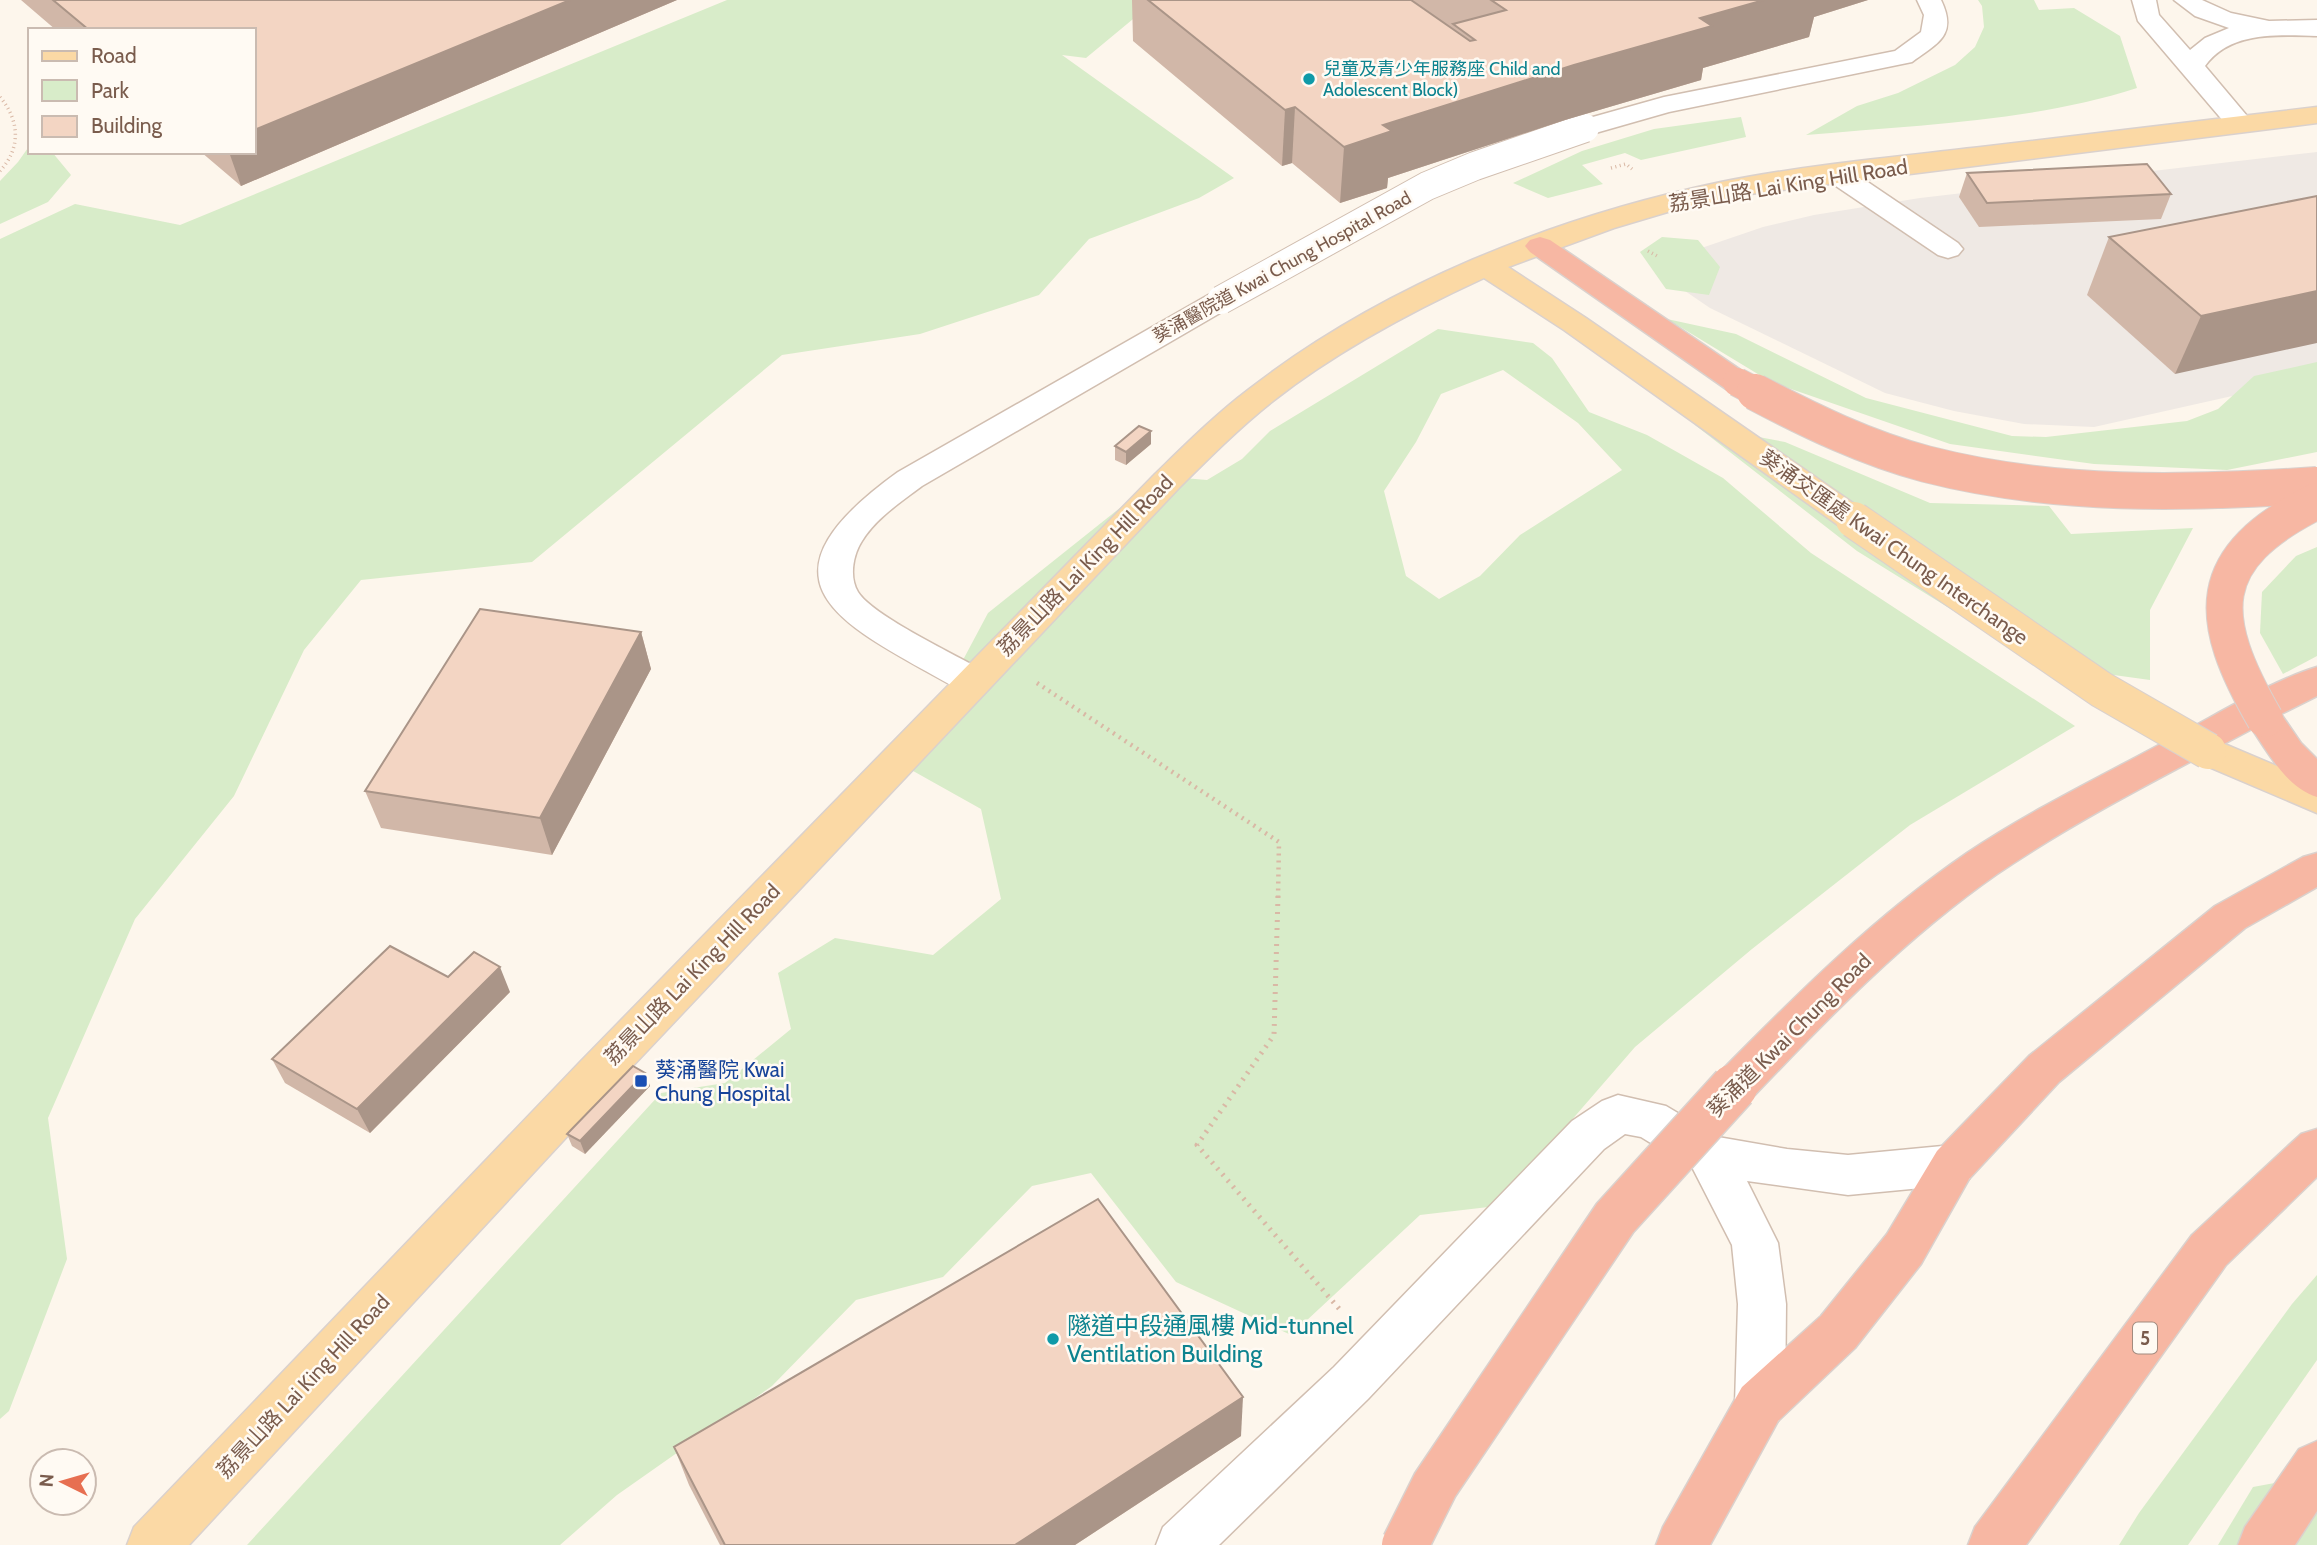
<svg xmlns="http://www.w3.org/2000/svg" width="2317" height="1545" font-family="Cabin,'Noto Sans TC',sans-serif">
  <rect width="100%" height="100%" fill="#fdf6ec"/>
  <!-- industrial -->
  <polygon fill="#efe9e4" points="2317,152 2317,377 2094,427 2024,424 1954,411 1885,393 1710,308 1685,291 1678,256 1763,227 1814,215 1920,198"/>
  <!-- green -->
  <g fill="#d8ecc9" fill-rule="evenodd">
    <polygon points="727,0 1156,0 1086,58 1062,55 1234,178 1199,198 1089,239 1039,295 920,334 782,355 532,562 361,580 304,650 234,796 135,919 48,1118 67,1259 9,1411 0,1419 0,239 75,204 180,225"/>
    <path d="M1978,0h56l5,10 35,-2 46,28 17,52c-106,34 -221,37 -331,47l51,-29 41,-13 57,-28 20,-18 9,-20 -2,-21z"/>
    <polygon points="1741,117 1746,137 1641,160 1625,153 1582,165 1603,184 1548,198 1513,183 1582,151 1654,129"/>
    <polygon points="30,145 30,152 52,152 71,175 48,202 0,224 0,181 18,162"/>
    <polygon points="1662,237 1698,240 1720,267 1709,295 1666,289 1640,252"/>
    <polygon points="1667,319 1736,334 1866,398 2012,436 2046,437 2187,421 2218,409 2254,376 2317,362 2317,452 2227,470 2094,464 1950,444 1771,382"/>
    <path d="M1438,329l95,14 19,15 37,54 58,23 76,43 88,75 264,173 -165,99 -158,124 -117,98 -138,159 -77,9 -129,120 -115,-53 -85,-109 -59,13 -89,91 -87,23 -84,86 -155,109 -57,50h-313l414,-452 64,-10 66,-54 -13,-56 57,-35 98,17 68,-56 -20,-90 -75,-42 82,-154 172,-137 47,4 35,-21 28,-28zM1503,370l75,53 44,47 -102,65 -40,41 -41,23 -33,-23 -22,-85 32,-49 25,-48z"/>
    <polygon points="1695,425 1785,442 1930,503 2049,506 2071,534 2193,528 2150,610 2150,680 2041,665 1857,551"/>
    <polygon points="2317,547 2317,656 2283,674 2260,633 2262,592 2296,556"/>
    <polygon points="2317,1275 2317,1360 2188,1545 2119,1545 2139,1513 2292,1304"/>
    <polygon points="2317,1475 2317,1545 2218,1545 2253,1487"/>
  </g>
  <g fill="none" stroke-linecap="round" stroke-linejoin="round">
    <defs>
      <g id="minor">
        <path d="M1917,0h24c17,35 -3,43 -29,62l-243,50 -84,24 -10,-2 -3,-6 3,-6 89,-25 231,-46 26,-19 3,-17z"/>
        <path d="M2132,0h24l3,15 31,35 15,-12 24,-10 -34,-12 -21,-16h28l29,13 38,8 48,-1v16c-39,-1 -87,-5 -112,30l48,57 -3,6 -10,2 -10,-2 -92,-108z"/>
        <polygon points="1837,166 1847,168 1958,243 1963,249 1958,255 1948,258 1938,255 1827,180 1823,174 1827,168"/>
        <path d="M1221,291l11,3 4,6 -4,6 -310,180c-21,16 -46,32 -60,55 -9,14 -13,36 -4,51 15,24 100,64 128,80l5,9 -5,9 -13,4 -13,-4c-115,-65 -219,-105 -62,-218l312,-178z"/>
        <polygon points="1618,1095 1666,1106 1718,1137 1787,1149 1848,1155 1953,1145 1969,1151 1976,1165 1969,1179 1953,1185 1848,1195 1747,1181 1778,1243 1786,1304 1785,1404 1778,1421 1760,1428 1742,1421 1735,1404 1738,1304 1732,1245 1693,1169 1641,1137 1625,1134 1604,1149 1368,1399 1219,1545 1156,1545 1163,1527 1334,1367 1572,1121 1602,1101"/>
      </g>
      <g id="major">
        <path d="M2317,107v16l-567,71 -79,17 -57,17 -106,39 78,51 280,194 5,8 -5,8 -12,3 -12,-3 -278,-198 -80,-52c-74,34 -147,73 -211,123 -34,27 -64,57 -94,87l-567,600 -423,457h-62l7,-18 446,-465 575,-588c30,-29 60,-59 93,-84 135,-105 306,-173 473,-208 85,-17 173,-25 260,-35 112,-13 224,-27 336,-40z"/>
        <polygon points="2208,737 2317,783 2317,813 2195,761 2189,751 2195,741"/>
      </g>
      <g id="highway">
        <polygon points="1540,237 1550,240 1748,375 1753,382 1748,389 1737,391 1726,389 1530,252 1525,246 1530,240"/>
        <path d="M2317,667v29l-36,18 20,29 16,16v38c-30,-9 -48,-43 -65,-68 -86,46 -174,90 -255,145 -92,64 -170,145 -247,226l-16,5 -16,-5 -6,-13 6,-13c78,-79 157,-158 249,-221 64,-43 135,-77 203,-114 45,-23 100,-58 147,-72z"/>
        <polygon points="2317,853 2317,887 2245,928 2059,1082 1969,1179 1921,1264 1855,1348 1778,1421 1710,1545 1656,1545 1663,1527 1742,1387 1821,1316 1887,1234 1937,1151 2029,1056 2215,906 2303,857"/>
        <polygon points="2317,1129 2317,1177 2226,1265 2026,1545 1968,1545 1975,1527 2192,1235 2301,1134"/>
        <polygon points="2317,1441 2317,1511 2295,1545 2238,1545 2245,1527 2299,1449"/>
      </g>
    </defs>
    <!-- minor casing -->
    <use href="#minor" stroke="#d1beb0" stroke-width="3"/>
    <!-- major casing -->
    <use href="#major" stroke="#dad1cd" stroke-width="3"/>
    <!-- highway casing -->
    <use href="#highway" stroke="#dad1cd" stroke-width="3"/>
    <!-- path-far2 -->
    <g stroke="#d9b8a5" stroke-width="3.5" stroke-dasharray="1 3.5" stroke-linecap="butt">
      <path d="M0,97c20,24 21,51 0,74"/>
      <polyline points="1611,168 1626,164 1632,169"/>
      <polyline points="1648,251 1659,257"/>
    </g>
    <!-- path-far1 -->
    <polyline stroke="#d9b8a5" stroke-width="4.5" stroke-dasharray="2 5" stroke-linecap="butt" points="1037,683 1279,842 1278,898"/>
    <!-- path -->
    <polyline stroke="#d9b8a5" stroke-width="5" stroke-dasharray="2 6" stroke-linecap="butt" points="1278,896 1274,1035 1197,1145 1342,1312"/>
    <!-- minor -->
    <use href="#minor" fill="#fff" fill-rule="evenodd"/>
    <!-- major -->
    <use href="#major" fill="#fbd9a5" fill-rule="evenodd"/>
    <!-- highway -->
    <use href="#highway" fill="#f7b7a3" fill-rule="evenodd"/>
    <defs>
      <polyline id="minor-bridge" points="1221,300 1427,186 1475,166 1585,128"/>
      <polyline id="major-bridge" points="1854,520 2102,690 2208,751"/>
      <polyline id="highway-bridge-far2" points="1737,382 1758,393"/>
      <g id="highway-bridge-far1">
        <path d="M1755,392c55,29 111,56 171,72 128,33 260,30 391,21"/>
        <path d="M2265,719c-59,-102 -63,-161 52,-218"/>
      </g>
      <polyline id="highway-bridge" points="1405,1545 1435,1485 1615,1218 1734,1087"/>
    </defs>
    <!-- minor-bridge casing -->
    <use href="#minor-bridge" stroke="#d1beb0" stroke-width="30" stroke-linecap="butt"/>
    <!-- major-bridge casing -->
    <use href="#major-bridge" stroke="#dad1cd" stroke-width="38" stroke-linecap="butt"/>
    <!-- highway-bridge-far2 casing -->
    <use href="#highway-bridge-far2" stroke="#dad1cd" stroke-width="30" stroke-linecap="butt"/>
    <!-- highway-bridge-far1 casing -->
    <use href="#highway-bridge-far1" stroke="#dad1cd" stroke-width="38" stroke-linecap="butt"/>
    <!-- highway-bridge casing -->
    <use href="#highway-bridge" stroke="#dad1cd" stroke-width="49" stroke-linecap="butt"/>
    <!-- minor-bridge -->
    <use href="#minor-bridge" stroke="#fff" stroke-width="28"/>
    <!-- major-bridge -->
    <use href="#major-bridge" stroke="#fbd9a5" stroke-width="36"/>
    <!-- highway-bridge-far2 -->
    <use href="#highway-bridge-far2" stroke="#f7b7a3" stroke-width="28"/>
    <!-- highway-bridge-far1 -->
    <use href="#highway-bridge-far1" stroke="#f7b7a3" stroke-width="36"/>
    <!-- highway-bridge -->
    <use href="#highway-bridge" stroke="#f7b7a3" stroke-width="46"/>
  </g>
  <!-- wall -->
  <g fill="#d1b7a8">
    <polygon points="21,0 677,0 241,186 201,152 254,152 254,30 56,30"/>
    <polygon points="1132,0 1868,0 1814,17 1809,37 1703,68 1701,80 1565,120 1388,178 1387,188 1340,203 1292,163 1282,166 1133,41"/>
    <polygon points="1967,173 2171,194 2161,219 1979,227 1959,197"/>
    <polygon points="2317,196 2175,374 2087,295 2109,237"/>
    <polygon points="1151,444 1126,465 1115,460 1115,446"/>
    <polygon points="641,632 651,669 552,855 381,828 365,791"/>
    <polygon points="510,992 370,1133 285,1083 272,1059"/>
    <polygon points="645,1073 650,1086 585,1154 572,1146 567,1134"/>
    <polygon points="1241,1436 1075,1545 720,1545 689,1485 674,1447"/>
  </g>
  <!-- shaded-wall -->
  <g fill="#aa9588">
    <polygon points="570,0 677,0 241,186 229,152 254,152 254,130"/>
    <polygon points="1764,0 1868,0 1814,17 1809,37 1703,68 1701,80 1565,120 1388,178 1387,188 1340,203 1344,147 1383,125 1700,18"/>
    <polygon points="1295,107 1292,163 1282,166 1285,110"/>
    <polygon points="2317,291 2317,343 2175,374 2201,316"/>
    <polygon points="1151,431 1151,444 1126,465 1126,452"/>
    <polygon points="641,632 651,669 552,855 540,818"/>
    <polygon points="500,967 510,992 370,1133 357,1109"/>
    <polygon points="645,1073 650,1086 585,1154 580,1141"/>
    <polygon points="1243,1397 1241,1436 1075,1545 1015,1545"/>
  </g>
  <!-- building -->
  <g fill="#f3d5c3" stroke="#aa9588" stroke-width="2">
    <polygon points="53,0 570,0 254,130 254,30 89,30"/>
    <polygon points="1148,0 1411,0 1470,41 1475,40 1453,24 1506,10 1491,0 1764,0 1700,18 1712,26 1574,65 1383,125 1392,131 1344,147 1295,107 1285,110"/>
    <polygon points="2147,164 2171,194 1987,203 1967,173"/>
    <polygon points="2317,196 2317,291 2201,316 2109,237"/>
    <polygon points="1139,426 1151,431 1126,452 1115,446"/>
    <polygon points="480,609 641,632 540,818 365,791"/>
    <polygon points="390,946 448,977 474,952 500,967 357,1109 272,1059"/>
    <polygon points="633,1066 645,1073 580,1141 567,1134"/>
    <polygon points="1098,1199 1243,1397 1015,1545 725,1545 674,1447"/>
  </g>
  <!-- markers -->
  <g fill="#0f9aa8" stroke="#fffaf3" stroke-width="2.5">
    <circle cx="1309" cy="79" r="7"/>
    <circle cx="1053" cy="1339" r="7"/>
  </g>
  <rect fill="#1a4fb4" stroke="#fffaf3" stroke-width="2.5" x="634" y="1074" width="14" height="14" rx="3.5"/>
  <g text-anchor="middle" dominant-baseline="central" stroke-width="5" stroke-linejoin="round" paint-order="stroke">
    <!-- far-culture labels -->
    <g font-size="18" fill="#0d838f" stroke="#fffaf3" text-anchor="start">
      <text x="1323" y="69">兒童及青少年服務座 Child and<tspan x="1323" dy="21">Adolescent Block)</tspan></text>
    </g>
    <!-- far-street labels -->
    <g font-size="18" fill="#7a5c4d" stroke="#fffaf3">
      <text transform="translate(1282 267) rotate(-29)">葵涌醫院道 Kwai Chung Hospital Road</text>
    </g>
    <!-- shield labels -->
    <rect fill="#fffaf3" stroke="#a28b7f" stroke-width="2" x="2133" y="1322.5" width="24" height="31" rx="5"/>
    <g font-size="19" font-weight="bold" fill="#7a5c4d">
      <text x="2145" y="1338">5</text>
    </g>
    <!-- street labels -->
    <g font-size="21" fill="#7a5c4d" stroke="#fffaf3">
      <text transform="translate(1788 185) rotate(-9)">荔景山路 Lai King Hill Road</text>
      <text transform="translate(1894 547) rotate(35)">葵涌交匯處 Kwai Chung Interchange</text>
      <text transform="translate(1085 565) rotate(-46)">荔景山路 Lai King Hill Road</text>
      <text transform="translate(692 974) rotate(-46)">荔景山路 Lai King Hill Road</text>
      <text transform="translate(1789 1035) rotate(-45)">葵涌道 Kwai Chung Road</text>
      <text transform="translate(303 1386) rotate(-47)">荔景山路 Lai King Hill Road</text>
    </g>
    <!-- transit labels -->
    <g font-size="21" fill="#164399" stroke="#fffaf3" text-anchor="start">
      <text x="655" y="1069">葵涌醫院 Kwai<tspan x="655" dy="24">Chung Hospital</tspan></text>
    </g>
    <!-- near-culture labels -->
    <g font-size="24" fill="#0d838f" stroke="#fffaf3" text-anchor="start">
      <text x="1067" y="1325">隧道中段通風樓 Mid-tunnel<tspan x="1067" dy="28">Ventilation Building</tspan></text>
    </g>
  </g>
  <!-- legend -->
  <rect x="28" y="28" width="228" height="126" fill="#fffaf3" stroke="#cabbb1" stroke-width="2"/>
  <rect x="42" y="51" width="35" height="10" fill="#fbd9a5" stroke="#cabbb1" stroke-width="2"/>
  <text x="91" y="63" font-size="21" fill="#7a5c4d">Road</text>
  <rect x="42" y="80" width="35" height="21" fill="#d8ecc9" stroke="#cabbb1" stroke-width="2"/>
  <text x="91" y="98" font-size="21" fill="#7a5c4d">Park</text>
  <rect x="42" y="116" width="35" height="21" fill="#f3d5c3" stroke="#cabbb1" stroke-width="2"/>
  <text x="91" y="133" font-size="21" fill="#7a5c4d">Building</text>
  <!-- north arrow -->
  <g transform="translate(63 1482) rotate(275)"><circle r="33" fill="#fffaf3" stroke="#cabbb1" stroke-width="2"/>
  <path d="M0-5L12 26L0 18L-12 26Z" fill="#e76f51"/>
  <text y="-10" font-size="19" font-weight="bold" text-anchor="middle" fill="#7a5c4d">N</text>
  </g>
</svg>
